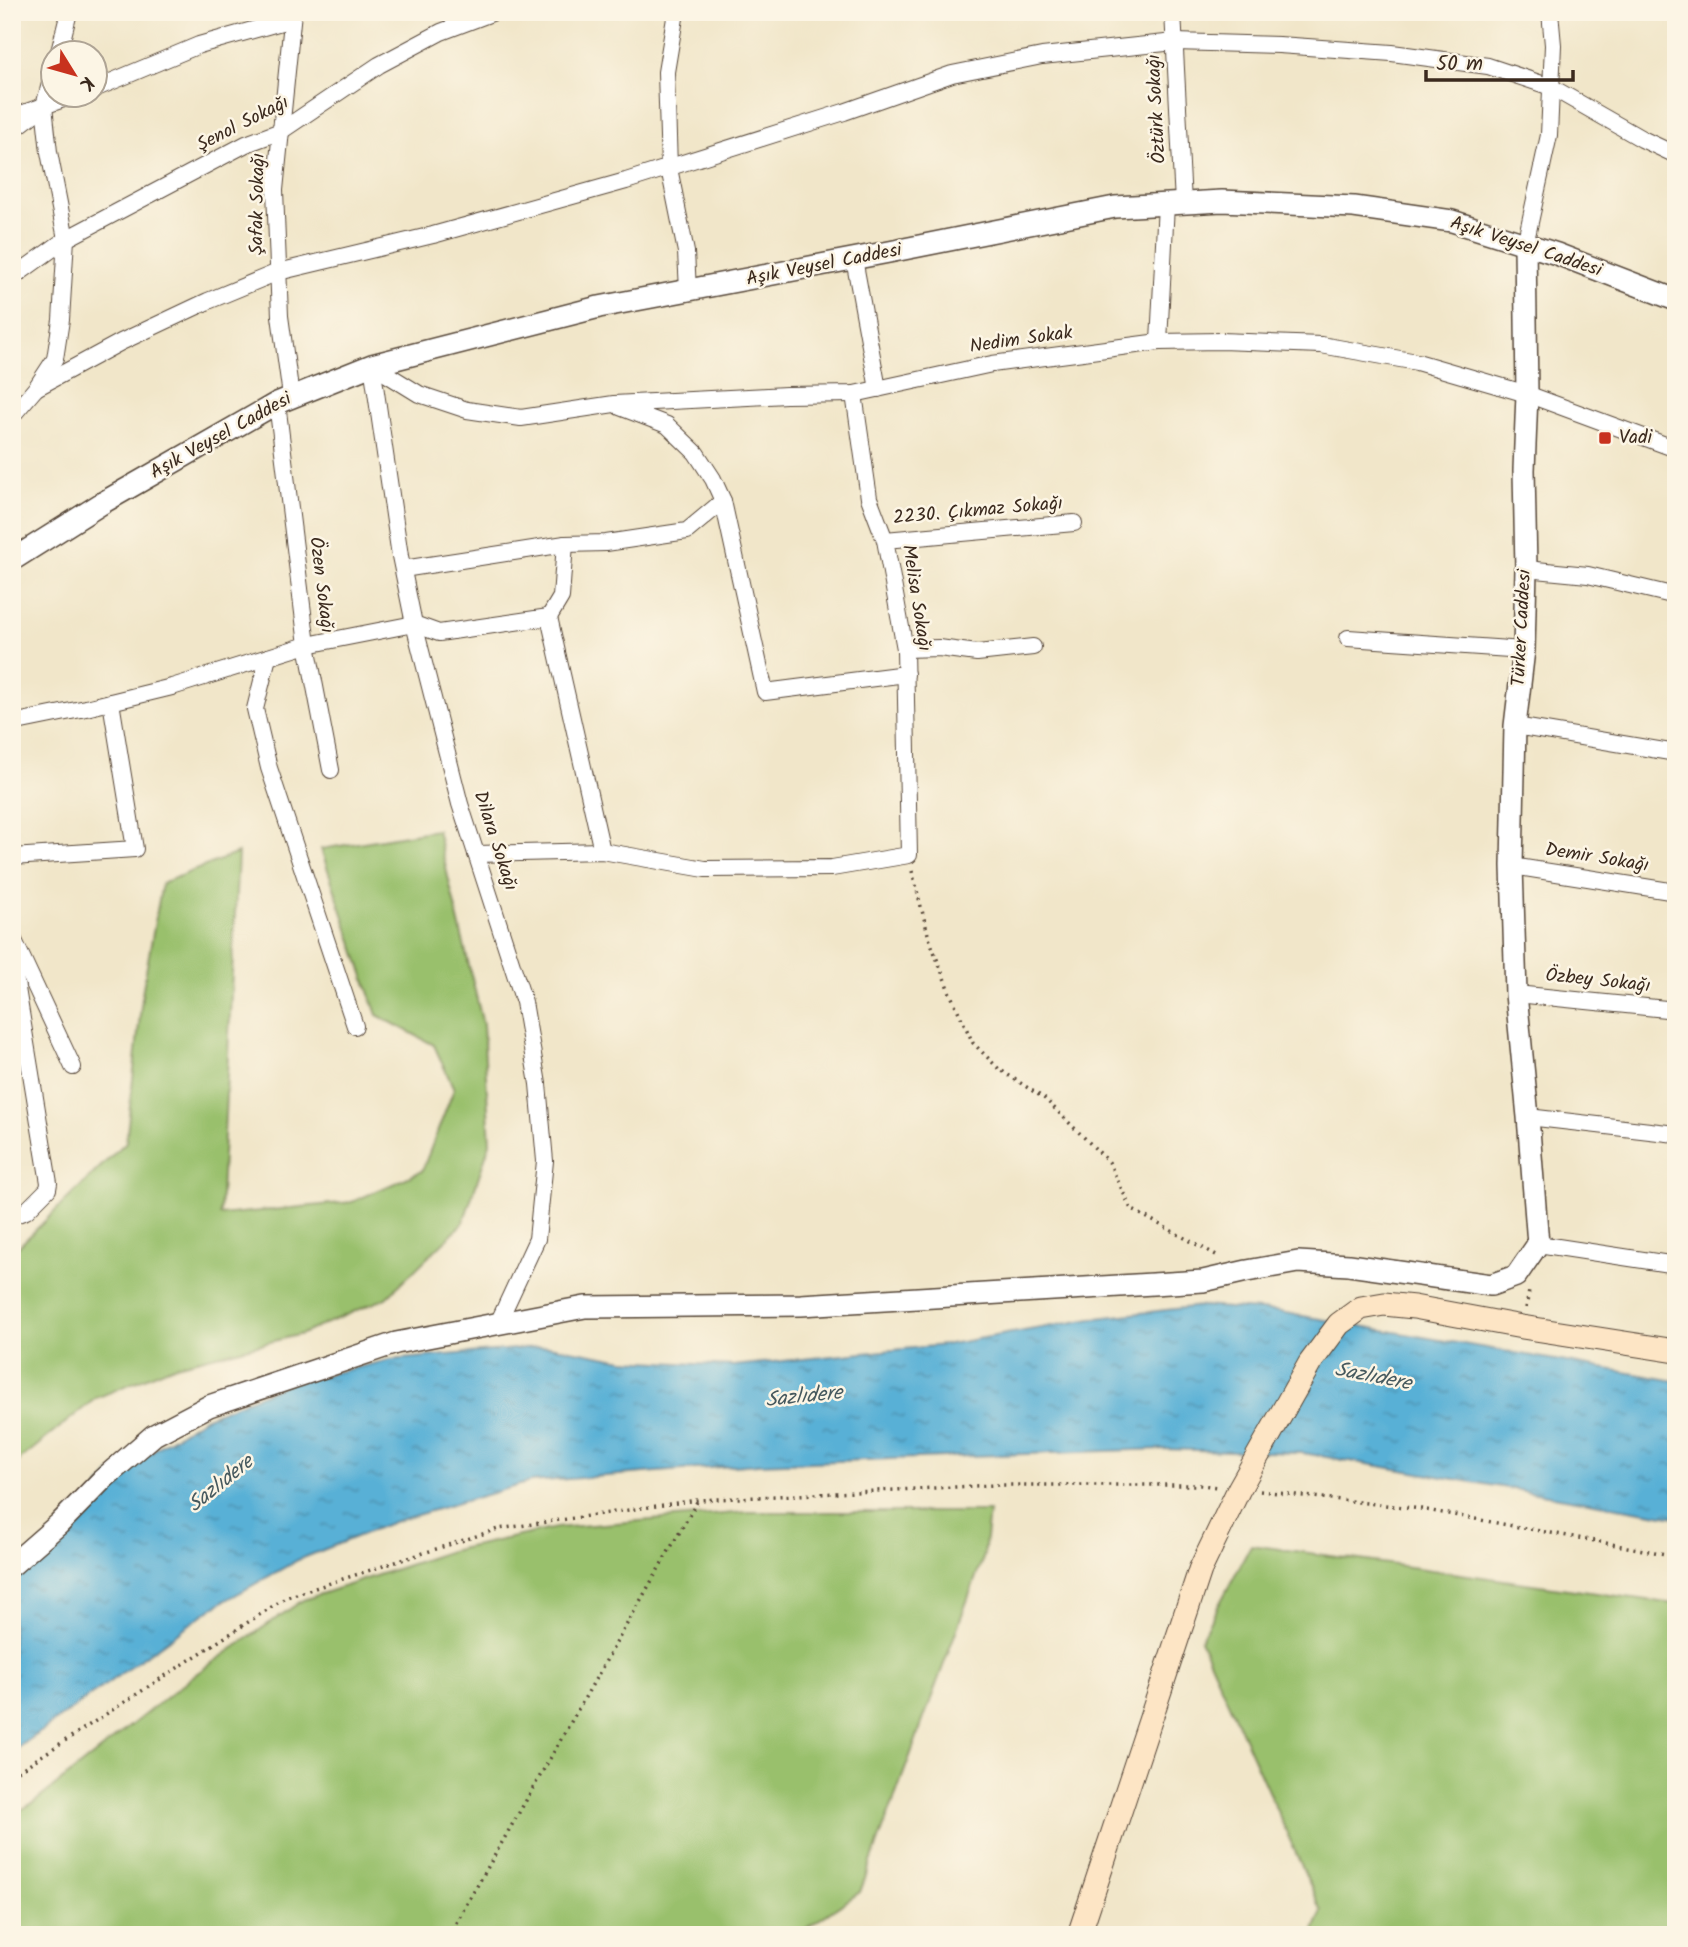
<svg xmlns="http://www.w3.org/2000/svg" width="1688" height="1947" font-family="Kalam,sans-serif">
  <defs>
    <pattern id="water-ripples" width="26" height="14" patternUnits="userSpaceOnUse" patternTransform="scale(1.75)"><rect width="26" height="14" fill="#59b0d6"/><path d="M2 4q2-2 4 0t4 0M15 11q2-2 4 0t4 0" fill="none" stroke="#4b8fad"/></pattern>
  </defs>
  <rect width="100%" height="100%" fill="#fcf5e5"/>
  <filter id="ink" filterUnits="userSpaceOnUse"><feTurbulence type="fractalNoise" baseFrequency=".0143" numOctaves="2"/><feDisplacementMap in="SourceGraphic" scale="14" xChannelSelector="R" yChannelSelector="G"/><feConvolveMatrix kernelMatrix="1 2 1 2 8 2 1 2 1" color-interpolation-filters="sRGB"/></filter>
  <filter id="wash" filterUnits="userSpaceOnUse"><feTurbulence type="fractalNoise" baseFrequency=".00686" numOctaves="4" result="noise"/><feDisplacementMap in="SourceGraphic" scale="28" xChannelSelector="R" yChannelSelector="G"/><feGaussianBlur stdDeviation="1.57" result="paint"/><feColorMatrix in="noise" values="0 0 0 0 0 0 0 0 0 0 0 0 0 0 0 0 0 1.4 0 .05"/><feComposite in="paint" operator="in"/></filter>
  <g filter="url(#wash)">
    <rect width="100%" height="100%" fill="#f1e6c9"/>
    <!-- grass -->
    <g fill="#99c06c" stroke="#6a7545" stroke-width="2">
      <polygon points="437,830 483,1025 490,1143 463,1223 386,1298 302,1334 176,1365 96,1398 12,1466 12,1253 126,1142 143,988 162,883 238,853 220,1215 352,1202 422,1171 454,1089 434,1045 377,1015 321,849"/>
      <polygon points="747,1512 989,1512 984,1555 860,1892 796,1935 12,1935 12,1815 36,1801 193,1676 303,1600 450,1551 556,1528"/>
      <polygon points="1251,1545 1676,1604 1676,1935 1312,1935 1322,1911 1200,1640"/>
    </g>
    <!-- water -->
    <polygon fill="url(#water-ripples)" stroke="#4a6d7a" stroke-width="2" points="1201,1306 1274,1311 1676,1381 1676,1517 1303,1453 1161,1449 758,1464 530,1482 393,1522 298,1560 212,1608 12,1752 12,1577 59,1536 115,1468 152,1451 204,1418 289,1383 390,1360 549,1346 624,1360 733,1366 944,1345 1097,1318"/>
  </g>
  <g filter="url(#ink)">
    <g fill="none" stroke-linecap="round" stroke-linejoin="round">
      <defs>
        <g id="minor">
          <polyline points="676,12 666,72 669,168 686,252 688,290"/>
          <polyline points="1173,12 1183,203"/>
          <polyline points="59,52 69,12"/>
          <polyline points="94,89 199,45 292,19"/>
          <polyline points="12,117 78,94"/>
          <polyline points="12,131 34,114"/>
          <polyline points="1525,245 1549,135 1553,45 1550,12"/>
          <polyline points="854,259 878,389"/>
          <polyline points="12,278 66,239 246,144 281,131 379,65 441,32 494,12"/>
          <polyline points="1159,342 1166,204"/>
          <polyline points="372,365 419,394 467,410 521,418 614,404 786,395 854,394 992,364 1159,342 1221,341 1321,345 1417,362 1527,394 1676,449"/>
          <polyline points="372,365 400,556 414,624 460,804 524,1002 538,1084 545,1161 537,1239 498,1323"/>
          <polyline points="36,388 121,342 208,301 278,272 433,235 626,181 844,112 952,74 1042,56 1175,42 1279,45 1392,53 1488,66 1551,87 1642,139 1676,155"/>
          <polyline points="291,396 280,316 275,190 293,12"/>
          <polyline points="277,403 307,645 331,770"/>
          <polyline points="620,407 667,425 696,453 713,479 723,501 765,692 906,674"/>
          <polyline points="12,416 36,388 55,359 61,320 66,239 49,152 44,106 52,76"/>
          <polyline points="885,540 1074,523"/>
          <polyline points="565,544 561,597 549,617 602,851"/>
          <polyline points="403,569 565,544 606,543 687,531 723,501"/>
          <polyline points="1526,569 1588,575 1676,596"/>
          <polyline points="1348,638 1524,650"/>
          <polyline points="905,649 939,648 977,653 1033,647"/>
          <polyline points="268,657 255,709 269,768 355,1026"/>
          <polyline points="12,723 86,708 172,687 307,645 414,624 439,633 549,617"/>
          <polyline points="1515,726 1676,753"/>
          <polyline points="476,854 602,851 705,869 832,868 909,855 905,649 885,540 869,498 854,394"/>
          <polyline points="12,857 135,849 111,702"/>
          <polyline points="1512,866 1676,892"/>
          <polyline points="12,936 73,1067"/>
          <polyline points="12,958 49,1183 48,1189 26,1211 12,1216"/>
          <polyline points="1516,994 1676,1010"/>
          <polyline points="1528,1117 1676,1134"/>
          <polyline points="1538,1244 1676,1265"/>
        </g>
        <g id="tertiary">
          <polyline points="12,560 104,502 277,403 372,365 599,307 889,252 1115,207 1222,201 1354,207 1452,221 1557,254 1676,300"/>
          <polyline points="12,1565 59,1524 102,1480 154,1435 209,1406 396,1343 585,1307 801,1305 1203,1281 1247,1271 1298,1262 1349,1265 1491,1285 1516,1276 1538,1244 1528,1117 1516,994 1512,866 1515,726 1524,650 1526,569 1524,470 1527,394 1525,245"/>
        </g>
        <polyline id="secondary" points="1079,1935 1200,1570 1239,1489 1310,1363 1339,1324 1361,1308 1384,1304 1414,1307 1522,1327 1676,1351"/>
      </defs>
      <!-- minor casing -->
      <use href="#minor" stroke="#564638" stroke-width="18"/>
      <!-- tertiary casing -->
      <use href="#tertiary" stroke="#564638" stroke-width="24"/>
      <!-- secondary casing -->
      <use href="#secondary" stroke="#564638" stroke-width="25"/>
      <!-- path -->
      <g stroke="#564638" stroke-width="3.5" stroke-dasharray="2 5" stroke-linecap="butt">
        <polyline points="912,871 929,938 949,991 973,1043 999,1069 1045,1099 1109,1162 1131,1209 1220,1257"/>
        <polyline points="1526,1308 1529,1291"/>
        <polyline points="1260,1491 1421,1509 1676,1556"/>
        <polyline points="12,1775 287,1597 498,1529 698,1500 994,1485 1201,1485 1218,1487"/>
        <polyline points="449,1935 698,1500"/>
      </g>
      <!-- minor -->
      <use href="#minor" stroke="#fff" stroke-width="16"/>
      <!-- tertiary -->
      <use href="#tertiary" stroke="#fff" stroke-width="21"/>
      <!-- secondary -->
      <use href="#secondary" stroke="#fde5c5" stroke-width="23"/>
    </g>
  </g>
  <!-- markers -->
  <rect fill="#c8321e" stroke="#fcf5e5" stroke-width="2.5" x="1598" y="431" width="14" height="14" rx="3.5"/>
  <g text-anchor="middle" dominant-baseline="central" stroke-width="5" stroke-linejoin="round" paint-order="stroke">
    <!-- street labels -->
    <g font-size="19" fill="#3b2a1e" stroke="#fcf5e5">
      <text transform="translate(1157 109) rotate(-93)">Öztürk Sokağı</text>
      <text transform="translate(243 124) rotate(-27)">Şenol Sokağı</text>
      <text transform="translate(258 204) rotate(-89)">Şafak Sokağı</text>
      <text transform="translate(1526 247) rotate(18)">Aşık Veysel Caddesi</text>
      <text transform="translate(824 265) rotate(-11)">Aşık Veysel Caddesi</text>
      <text transform="translate(1021 340) rotate(-8)">Nedim Sokak</text>
      <text transform="translate(221 436) rotate(-29)">Aşık Veysel Caddesi</text>
      <text transform="translate(978 511) rotate(-5)">2230. Çıkmaz Sokağı</text>
      <text transform="translate(321 585) rotate(83)">Özen Sokağı</text>
      <text transform="translate(916 598) rotate(81)">Melisa Sokağı</text>
      <text transform="translate(1522 628) rotate(-87)">Türker Caddesi</text>
      <text transform="translate(495 841) rotate(72)">Dilara Sokağı</text>
      <text transform="translate(1597 858) rotate(9)">Demir Sokağı</text>
      <text transform="translate(1598 981) rotate(6)">Özbey Sokağı</text>
    </g>
    <!-- poi labels -->
    <g font-size="19" fill="#3b2a1e" stroke="#fcf5e5" text-anchor="start">
      <text x="1619" y="438">Vadi</text>
    </g>
    <!-- water labels -->
    <g font-size="21" font-style="italic" fill="#46595e" stroke="#fcf5e5">
      <text transform="translate(1373 1377) rotate(11)">Sazlıdere</text>
      <text transform="translate(804 1397) rotate(-6)">Sazlıdere</text>
      <text transform="translate(221 1484) rotate(-39)">Sazlıdere</text>
    </g>
  </g>
  <!-- margin -->
  <rect width="1688" height="1947" fill="none" stroke="#fcf5e5" stroke-width="42"/>
  <!-- north arrow -->
  <g transform="translate(74 74) rotate(127)"><circle r="33" fill="#fcf5e5" stroke="#afa495" stroke-width="2"/>
  <path d="M0-5L12 26L0 18L-12 26Z" fill="#c8321e"/>
  <text y="-10" font-size="19" font-weight="bold" text-anchor="middle" fill="#3b2a1e">K</text>
  </g>
  <!-- scale -->
  <path d="M1426 70v10h147v-10" fill="none" stroke="#3b2a1e" stroke-width="3.5"/>
  <text x="1436" y="70" font-size="21" fill="#3b2a1e" stroke="#fcf5e5" stroke-width="5" paint-order="stroke">50 m</text>
</svg>
